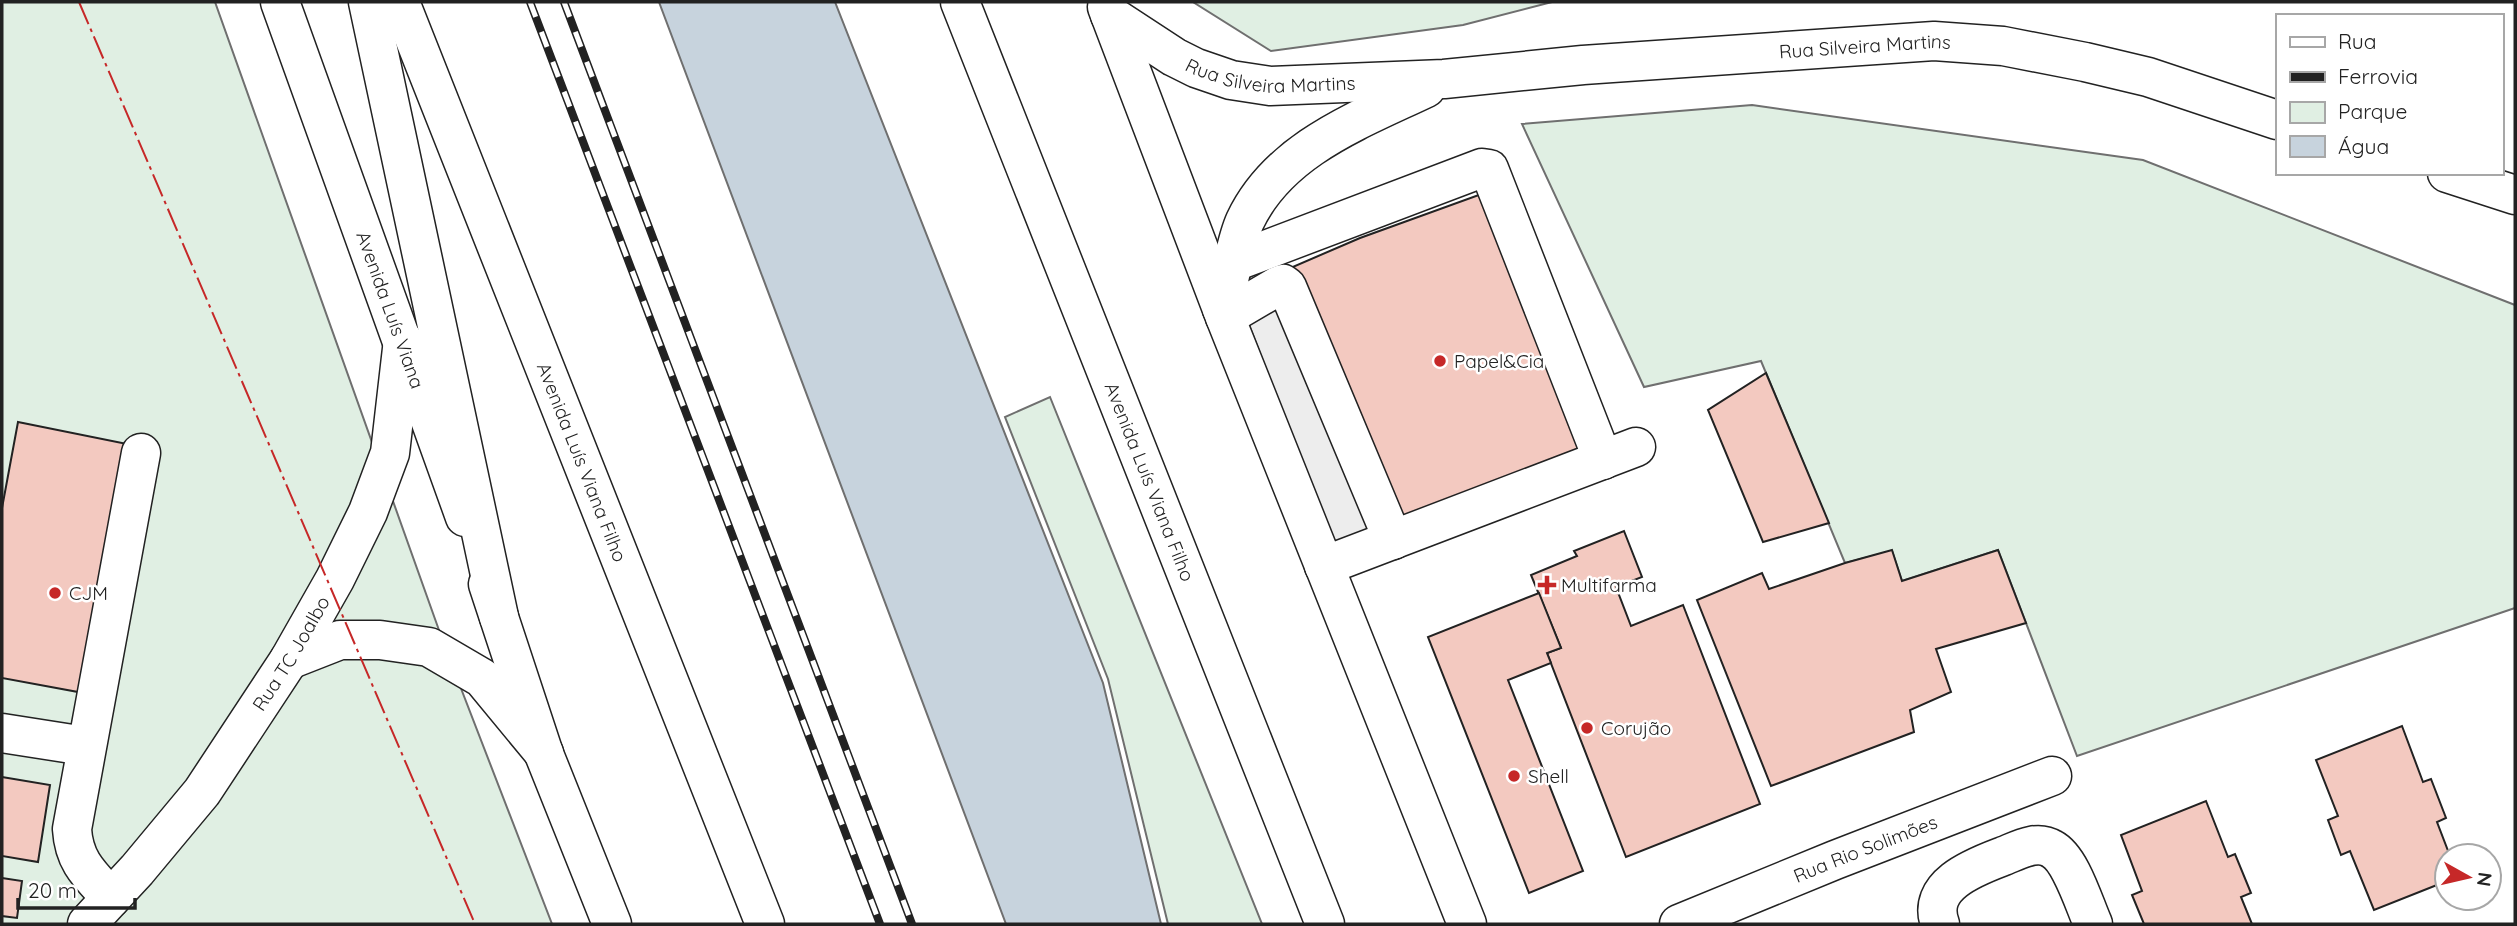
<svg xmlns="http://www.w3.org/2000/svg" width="2517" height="926" font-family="Quicksand,sans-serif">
  <rect width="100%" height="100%" fill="#fff"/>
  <!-- green -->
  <g fill="#e0efe3" stroke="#6f6f6f" stroke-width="2">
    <polygon points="2,2 215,2 445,647 552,924 2,924"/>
    <polygon points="1193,2 1552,2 1463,25 1271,51"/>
    <polygon points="1752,105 2143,160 2515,305 2515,608 2077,756 1998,550 1902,581 1892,551 1845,563 1761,361 1644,387 1522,124"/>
    <polygon points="1050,397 1262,924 1168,924 1108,679 1005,417"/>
  </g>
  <!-- parking -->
  <polygon fill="#ededed" stroke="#6f6f6f" stroke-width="2" points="1283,287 1388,536 1337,555 1245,314"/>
  <!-- water -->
  <polygon fill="#c7d3dd" stroke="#6f6f6f" stroke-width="2" points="659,2 835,2 1103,683 1161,924 1006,924"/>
  <!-- building -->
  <g fill="#f3c9c0" stroke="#222" stroke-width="2">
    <polygon points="1487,192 1590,455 1395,529 1288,269 1360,238"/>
    <polygon points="1766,373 1829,523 1763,542 1708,410"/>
    <polygon points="18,422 137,446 89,694 2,678 2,508"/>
    <polygon points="1624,531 1642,577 1616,587 1631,626 1683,605 1760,804 1626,857 1547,653 1561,648 1531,575 1577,556 1574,551"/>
    <polygon points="1892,550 1902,581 1998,550 2026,623 1936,649 1951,692 1910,710 1914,732 1771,786 1697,600 1762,573 1769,589 1845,563"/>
    <polygon points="1539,593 1561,648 1547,653 1551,663 1508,680 1583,871 1529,893 1428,637"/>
    <polygon points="2402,726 2423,782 2431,779 2446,818 2437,822 2450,856 2447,856 2447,881 2374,910 2350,851 2341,855 2328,820 2338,816 2316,760"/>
    <polygon points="2,777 50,785 38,862 2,856"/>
    <polygon points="2206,801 2228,857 2235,854 2251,893 2241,897 2252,924 2144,924 2132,895 2142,891 2121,835"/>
    <polygon points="2,878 22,881 17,918 2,916"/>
  </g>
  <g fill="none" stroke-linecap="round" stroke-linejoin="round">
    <defs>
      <g id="minor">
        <polyline points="1234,262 1482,168 1489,169 1603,460"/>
        <polyline points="1225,317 1278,286 1283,284 1287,287 1393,540"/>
        <polyline points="1324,566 1636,447"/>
        <polyline points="289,660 340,640 380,640 429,647 482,678 544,753"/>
        <polyline points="2,733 85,746"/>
        <path d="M111,898c-21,-23 -37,-36 -39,-69l69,-376"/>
        <path id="s1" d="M87,924l50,-54 65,-78 87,-132 46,-81 33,-67 22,-59 13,-113"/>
        <path id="s2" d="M1679,924l156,-64 217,-84"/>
        <path d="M1940,924c-14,-38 32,-56 61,-67 16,-6 35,-18 51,-8 19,10 32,55 41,75"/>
      </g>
      <g id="major">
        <path id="s3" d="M280,2l185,515"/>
        <polyline points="1107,7 1225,317 1467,924"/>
        <path id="s4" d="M1110,15l64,42 22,11 35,12 39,6 174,-7 139,-14 351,-24 69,5 82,16 63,15 129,43"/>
        <polyline points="2447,173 2515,195"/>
        <path d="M1222,309c8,-26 12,-64 23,-88 34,-72 114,-101 181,-133"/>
        <polyline points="488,584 544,754 612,924"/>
      </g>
      <g id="highway">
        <polyline points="368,2 499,617"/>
        <path id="s5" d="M400,2l365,922"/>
        <path id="s6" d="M960,2l365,922"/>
      </g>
    </defs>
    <!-- minor casing -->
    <use href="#minor" stroke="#222" stroke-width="41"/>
    <!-- major casing -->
    <use href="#major" stroke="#222" stroke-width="41"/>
    <!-- highway casing -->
    <use href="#highway" stroke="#222" stroke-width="41"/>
    <!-- minor -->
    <use href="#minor" stroke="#fff" stroke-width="38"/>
    <!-- major -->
    <use href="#major" stroke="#fff" stroke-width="38"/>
    <!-- highway -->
    <use href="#highway" stroke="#fff" stroke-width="38"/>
    <defs>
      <g id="rail">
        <polyline points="530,2 880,924"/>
        <polyline points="564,2 912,924"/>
      </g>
    </defs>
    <!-- rail casing -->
    <use href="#rail" stroke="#222" stroke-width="8"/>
    <!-- rail -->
    <use href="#rail" stroke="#fff" stroke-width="5" stroke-dasharray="16" stroke-linecap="butt"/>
    <!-- power -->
    <polyline stroke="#c62828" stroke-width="2" stroke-dasharray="24 5 3.5 5" stroke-linecap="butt" points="79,2 475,924"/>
  </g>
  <!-- markers -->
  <g fill="#c62828" stroke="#fff" stroke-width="2.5">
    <circle cx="1440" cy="361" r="7"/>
    <path d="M1543.5 574.5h7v7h7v7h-7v7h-7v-7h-7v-7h7z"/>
    <circle cx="55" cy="593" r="7"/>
    <circle cx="1587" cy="728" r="7"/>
    <circle cx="1514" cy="776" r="7"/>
  </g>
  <g text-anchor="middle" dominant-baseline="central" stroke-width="5" stroke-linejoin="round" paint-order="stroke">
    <!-- street labels -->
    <g font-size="19" fill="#222" stroke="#fff">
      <text stroke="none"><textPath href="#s4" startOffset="774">Rua Silveira Martins</textPath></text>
      <text stroke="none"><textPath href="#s4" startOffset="177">Rua Silveira Martins</textPath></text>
      <text stroke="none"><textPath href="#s3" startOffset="327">Avenida Luís Viana</textPath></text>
      <text stroke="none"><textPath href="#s5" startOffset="495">Avenida Luís Viana Filho</textPath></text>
      <text stroke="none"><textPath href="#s6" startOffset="516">Avenida Luís Viana Filho</textPath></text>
      <text stroke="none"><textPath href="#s1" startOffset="340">Rua TC Joalbo</textPath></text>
      <text stroke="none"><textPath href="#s2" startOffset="201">Rua Rio Solimões</textPath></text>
    </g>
    <!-- poi labels -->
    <g font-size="19" fill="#222" stroke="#fff" text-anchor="start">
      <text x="1454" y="361">Papel&amp;Cia</text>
      <text x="1561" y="585">Multifarma</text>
      <text x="69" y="593">CJM</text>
      <text x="1601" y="728">Corujão</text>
      <text x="1528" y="776">Shell</text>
    </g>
  </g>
  <!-- border -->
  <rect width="2517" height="926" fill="none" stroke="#222222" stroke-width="7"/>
  <!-- legend -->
  <rect x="2276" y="14" width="228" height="161" fill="#ffffff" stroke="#a7a7a7" stroke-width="2"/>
  <rect x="2290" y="37" width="35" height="10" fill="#ffffff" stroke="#a7a7a7" stroke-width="2"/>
  <text x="2338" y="49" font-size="21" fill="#222222">Rua</text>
  <rect x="2290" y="72" width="35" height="10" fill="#222222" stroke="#a7a7a7" stroke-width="2"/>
  <text x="2338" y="84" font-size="21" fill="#222222">Ferrovia</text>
  <rect x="2290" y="102" width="35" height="21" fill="#e0efe3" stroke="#a7a7a7" stroke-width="2"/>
  <text x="2338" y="119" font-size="21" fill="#222222">Parque</text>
  <rect x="2290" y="136" width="35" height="21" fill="#c7d3dd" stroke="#a7a7a7" stroke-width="2"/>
  <text x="2338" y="154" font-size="21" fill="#222222">Água</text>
  <!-- north arrow -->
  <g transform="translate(2468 877) rotate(98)"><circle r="33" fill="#ffffff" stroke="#a7a7a7" stroke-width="2"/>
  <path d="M0-5L12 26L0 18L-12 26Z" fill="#c62828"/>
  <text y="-10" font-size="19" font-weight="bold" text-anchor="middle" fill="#222222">N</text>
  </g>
  <!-- scale -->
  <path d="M18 898v10h117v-10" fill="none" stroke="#222222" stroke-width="3.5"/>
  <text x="28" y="898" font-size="21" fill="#222222" stroke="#ffffff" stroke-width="5" paint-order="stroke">20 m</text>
</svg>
